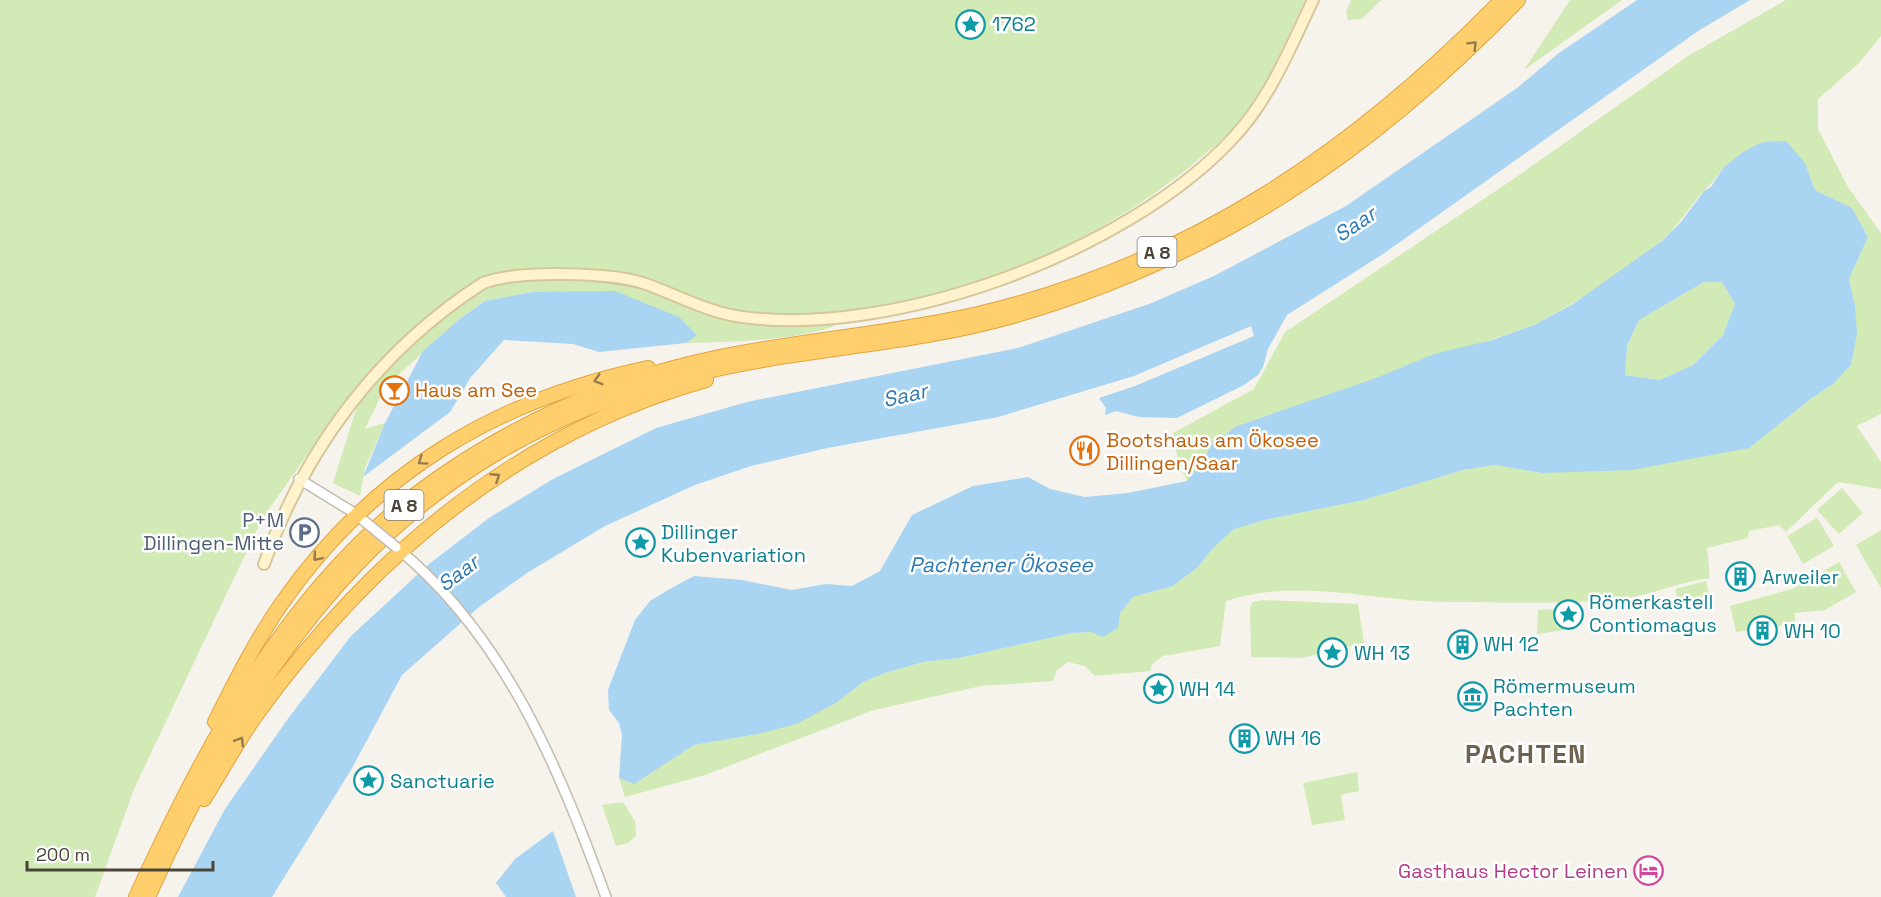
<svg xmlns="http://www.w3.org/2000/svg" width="1881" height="897" font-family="'Space Grotesk',sans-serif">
  <rect width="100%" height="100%" fill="#f6f3ec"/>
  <!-- green -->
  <g fill="#d2eab5">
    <path d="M0,0h1305c-18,38 -34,78 -59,113 -15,21 -39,39 -59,56 -74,59 -166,104 -259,127 -22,5 -44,8 -66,14 -13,3 -23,15 -36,19 -45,12 -94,13 -140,14l10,-8 -164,-43 -47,9 -24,17 -76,69 -20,42 20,-6 -20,45 -5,28 -27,-13 23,-74 -11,-8 -83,118 -128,270 -39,108h-95z"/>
    <polygon points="1351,0 1381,0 1362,19 1348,20 1346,12"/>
    <polygon points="1570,0 1622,0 1524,70"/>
    <path d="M1786,0h95v36l-22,27 -41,36v30l30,58 33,46v181l-24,12 24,36v27l-43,-7 -52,50 -7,-7 -30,6 -1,7 -41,10 3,30c-33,4 -65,20 -98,22 -54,4 -110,2 -164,2 -74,0 -150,-25 -222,-1l-6,45 -57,10 -11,8 -2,7 -55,5 -10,-10 -17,-4 -11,8 -4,11 -72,5 -107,24 -169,65 -80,22 -6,-19 15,5 60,-38 64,-11 78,-31 27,-21 22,-9 38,-11 36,-4 113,-25 19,-1 29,-19 13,-16 40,-11 25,-19 15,-19 21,-19 35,-10 95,-19 99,-30 32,-5 47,8 207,-26 63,-49 21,-14 18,-19 4,-59 -6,-27 19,-42 -16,-29 -37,-18 -10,-27 -82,5c-7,10 -12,16 -20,24 -15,16 -25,35 -42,49 -38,34 -83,60 -127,84l-297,101 -25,18 -10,19 -15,18 -8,-17 -6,-31 81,-44 31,-57 227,-152 176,-124z"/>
    <polygon points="1704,282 1722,282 1735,304 1723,335 1693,365 1660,380 1625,375 1627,346 1639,320"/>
    <polygon points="1842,488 1863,513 1839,534 1817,510"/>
    <polygon points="1817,518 1834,546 1803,564 1787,536"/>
    <polygon points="1881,530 1881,588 1856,545"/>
    <polygon points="1839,562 1856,592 1825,610 1795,613 1795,624 1736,632 1730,606 1792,589"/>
    <polygon points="1706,581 1710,598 1680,607 1675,589"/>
    <polygon points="1263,600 1358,604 1364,643 1302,658 1251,657 1250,607 1253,602"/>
    <polygon points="1559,609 1564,630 1537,634 1538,610"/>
    <polygon points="1357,772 1359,791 1341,795 1345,820 1312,825 1303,783"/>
    <polygon points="623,802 635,821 636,836 628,843 616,846 602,805"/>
  </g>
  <!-- water -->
  <g fill="#a9d4f2" fill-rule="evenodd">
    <polygon points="1637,0 1750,0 1698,31 1383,254 1287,315 1268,349 1263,367 1258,375 1244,385 1177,418 1139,417 1116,411 1105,415 1106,408 1099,398 1135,386 1254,336 1251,326 1134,376 998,417 827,448 751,466 695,485 605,526 527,573 479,607 402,675 351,770 272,897 178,897 225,809 287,720 351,636 429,564 489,518 553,479 656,428 747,402 1018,348 1149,304 1214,276 1346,206 1517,88 1559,53"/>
    <path d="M1786,141l19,22 10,27 37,18 16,29 -19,42 6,27 2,28 -6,31 -18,19 -21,14 -63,50 -117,22 -90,3 -47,-8 -32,5 -99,30 -95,19 -35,10 -21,19 -15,19 -25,19 -40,11 -13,16 -2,15 -15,9 -12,-5 -19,1 -113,25 -36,4 -38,11 -22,9 -27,21 -40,21 -38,10 -64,11 -60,39 -15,-6 3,-43 -3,-12 -10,-13 -1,-20 27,-70 15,-19 18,-11 26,-14 48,4 50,10 34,-6 26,2 28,-15 32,-56 61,-29 55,-9 22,12 35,8 43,-4 59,-12 15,-18 10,-19 25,-18 139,-48 58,-24 58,-14 42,-15 39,-21 89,-63 19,-19 23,-31 7,-4 12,-19 20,-16 20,-10zM1704,282h18l13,22 -12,31 -30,30 -33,15 -35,-5 2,-29 12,-26z"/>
    <polygon points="615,291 679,317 697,335 686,343 599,352 573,344 504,340 471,377 450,412 363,477 385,423 423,351 461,318 485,301 532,292"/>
    <polygon points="553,831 576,897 506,897 496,883 515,859"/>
  </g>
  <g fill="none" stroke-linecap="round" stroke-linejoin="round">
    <defs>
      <g id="tertiary">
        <polyline points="299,479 356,514 369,525"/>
        <path d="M397,548c109,89 162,221 209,349"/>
      </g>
      <path id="secondary" d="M264,564c41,-116 115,-214 219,-281 33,-13 130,-11 163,1 33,12 61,28 96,33 153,21 387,-66 491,-179 37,-39 57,-90 80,-138"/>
      <g id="motorway">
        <path d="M215,722c20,-40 41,-82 67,-119 90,-129 213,-203 366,-235"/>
        <path d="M204,799c17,-27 32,-55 50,-81 114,-159 261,-284 452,-338"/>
        <path d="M136,897c69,-150 149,-304 283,-405 87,-65 190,-112 296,-134 87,-18 176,-24 263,-44 211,-50 374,-161 524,-314"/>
        <path d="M148,897c116,-257 254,-450 543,-522 106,-27 217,-29 322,-59 204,-59 359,-164 505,-316"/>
      </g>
    </defs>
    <!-- tertiary casing -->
    <use href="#tertiary" stroke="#c2bbae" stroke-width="12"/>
    <!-- secondary casing -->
    <use href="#secondary" stroke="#d6c79b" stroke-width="14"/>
    <!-- motorway casing -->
    <use href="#motorway" stroke="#e0a43c" stroke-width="16"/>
    <!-- tertiary -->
    <use href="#tertiary" stroke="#fff" stroke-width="9"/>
    <!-- secondary -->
    <use href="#secondary" stroke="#fff3cd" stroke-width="10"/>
    <!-- motorway -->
    <use href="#motorway" stroke="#ffcf6e" stroke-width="14"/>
    <defs>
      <polyline id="tertiary-bridge" points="369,525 396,547"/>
    </defs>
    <!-- tertiary-bridge casing -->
    <use href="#tertiary-bridge" stroke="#c2bbae" stroke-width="12" stroke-linecap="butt"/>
    <!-- tertiary-bridge -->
    <use href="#tertiary-bridge" stroke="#fff" stroke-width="9"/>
  </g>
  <!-- one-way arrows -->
  <defs><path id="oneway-chevron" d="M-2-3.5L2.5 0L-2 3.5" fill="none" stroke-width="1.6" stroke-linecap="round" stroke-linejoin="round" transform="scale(1.5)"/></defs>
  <g stroke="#937c4e">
    <use href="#oneway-chevron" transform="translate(1473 45) rotate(-45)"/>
    <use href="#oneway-chevron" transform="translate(598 380) rotate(164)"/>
    <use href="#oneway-chevron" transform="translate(422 461) rotate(145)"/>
    <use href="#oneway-chevron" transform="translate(496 477) rotate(-33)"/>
    <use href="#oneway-chevron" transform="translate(317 557) rotate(130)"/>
    <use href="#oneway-chevron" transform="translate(240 741) rotate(-58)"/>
  </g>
  <!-- icons -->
  <defs>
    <symbol id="sight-ring" viewBox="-11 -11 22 22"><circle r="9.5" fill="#fff" stroke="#0f9aa8" stroke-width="1.5"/><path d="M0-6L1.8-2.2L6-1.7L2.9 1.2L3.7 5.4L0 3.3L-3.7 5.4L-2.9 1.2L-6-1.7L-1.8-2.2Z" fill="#0f9aa8"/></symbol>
    <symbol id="bar-ring" viewBox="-11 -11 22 22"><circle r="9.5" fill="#fff" stroke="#e8710a" stroke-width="1.5"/><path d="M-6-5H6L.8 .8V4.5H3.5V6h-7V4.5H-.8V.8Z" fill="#e8710a"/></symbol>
    <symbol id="restaurant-ring" viewBox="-11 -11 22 22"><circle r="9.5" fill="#fff" stroke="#e8710a" stroke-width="1.5"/><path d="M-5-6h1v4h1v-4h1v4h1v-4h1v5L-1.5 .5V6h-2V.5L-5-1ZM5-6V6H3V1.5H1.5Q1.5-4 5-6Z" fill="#e8710a"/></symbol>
    <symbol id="parking-ring" viewBox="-11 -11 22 22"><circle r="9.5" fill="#fff" stroke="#5c6f8a" stroke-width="1.5"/><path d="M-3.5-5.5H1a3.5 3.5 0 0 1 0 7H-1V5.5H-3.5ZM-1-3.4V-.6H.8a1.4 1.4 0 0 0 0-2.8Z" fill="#5c6f8a"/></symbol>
    <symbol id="building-ring" viewBox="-11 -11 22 22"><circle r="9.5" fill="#fff" stroke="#0f9aa8" stroke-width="1.5"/><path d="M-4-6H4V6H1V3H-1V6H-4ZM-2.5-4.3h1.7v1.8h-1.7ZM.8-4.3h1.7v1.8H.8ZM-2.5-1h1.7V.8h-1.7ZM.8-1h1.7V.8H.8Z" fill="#0f9aa8"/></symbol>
    <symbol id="museum-ring" viewBox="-11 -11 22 22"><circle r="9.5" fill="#fff" stroke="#0f9aa8" stroke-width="1.5"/><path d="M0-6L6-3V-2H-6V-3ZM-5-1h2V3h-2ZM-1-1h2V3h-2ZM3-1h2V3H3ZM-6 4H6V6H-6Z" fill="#0f9aa8"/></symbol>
    <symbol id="hotel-ring" viewBox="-11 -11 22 22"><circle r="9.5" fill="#fff" stroke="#d1479c" stroke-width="1.5"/><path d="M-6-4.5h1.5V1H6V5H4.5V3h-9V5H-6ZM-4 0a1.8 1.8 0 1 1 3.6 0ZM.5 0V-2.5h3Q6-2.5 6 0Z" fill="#d1479c"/></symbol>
  </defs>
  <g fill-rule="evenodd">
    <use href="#sight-ring" x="954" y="8" width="33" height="33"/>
    <use href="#bar-ring" x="378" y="374" width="33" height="33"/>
    <use href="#restaurant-ring" x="1068" y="434" width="33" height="33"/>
    <use href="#parking-ring" x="288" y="516" width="33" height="33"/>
    <use href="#sight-ring" x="624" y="526" width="33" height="33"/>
    <use href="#building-ring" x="1724" y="560" width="33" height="33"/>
    <use href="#sight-ring" x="1552" y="598" width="33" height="33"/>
    <use href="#building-ring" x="1746" y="614" width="33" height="33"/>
    <use href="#building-ring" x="1446" y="628" width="33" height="33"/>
    <use href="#sight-ring" x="1316" y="636" width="33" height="33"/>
    <use href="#sight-ring" x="1142" y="672" width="33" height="33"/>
    <use href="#museum-ring" x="1456" y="680" width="33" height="33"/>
    <use href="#building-ring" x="1228" y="722" width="33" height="33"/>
    <use href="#sight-ring" x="352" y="764" width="33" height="33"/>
    <use href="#hotel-ring" x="1632" y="854" width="33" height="33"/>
  </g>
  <g text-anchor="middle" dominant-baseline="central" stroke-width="5" stroke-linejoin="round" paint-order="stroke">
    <!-- shield labels -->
    <g fill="#fff" stroke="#817c74" stroke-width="1.5">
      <rect x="1137.5" y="237" width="39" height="30" rx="4.5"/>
      <rect x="384.5" y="490" width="39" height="30" rx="4.5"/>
    </g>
    <g font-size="18" font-weight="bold" fill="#4b4439">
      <text x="1157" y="252">A 8</text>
      <text x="404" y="505">A 8</text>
    </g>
    <!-- culture labels -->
    <g font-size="20" fill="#0d838f" stroke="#fff" text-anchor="start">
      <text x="992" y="24">1762</text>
      <text x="661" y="532">Dillinger<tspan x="661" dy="23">Kubenvariation</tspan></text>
      <text x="1762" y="577">Arweiler</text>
      <text x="1589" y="602">Römerkastell<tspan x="1589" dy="23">Contiomagus</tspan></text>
      <text x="1784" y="631">WH 10</text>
      <text x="1483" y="644">WH 12</text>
      <text x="1354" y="653">WH 13</text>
      <text x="1493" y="686">Römermuseum<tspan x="1493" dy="23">Pachten</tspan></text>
      <text x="1179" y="689">WH 14</text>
      <text x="1265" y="738">WH 16</text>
      <text x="390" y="781">Sanctuarie</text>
    </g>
    <!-- food labels -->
    <g font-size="20" fill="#c56008" stroke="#fff" text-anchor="start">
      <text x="415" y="390">Haus am See</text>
      <text x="1106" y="440">Bootshaus am Ökosee<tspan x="1106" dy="23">Dillingen/Saar</tspan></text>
    </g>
    <!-- service labels -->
    <g font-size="20" fill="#4e5e75" stroke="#fff" text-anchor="end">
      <text x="284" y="520">P+M<tspan x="284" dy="23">Dillingen-Mitte</tspan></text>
    </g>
    <!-- hotel labels -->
    <g font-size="20" fill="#b23c85" stroke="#fff" text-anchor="end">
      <text x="1628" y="871">Gasthaus Hector Leinen</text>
    </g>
    <!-- water labels -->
    <g font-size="21" font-style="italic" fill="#2e7ab2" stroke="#fff">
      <text transform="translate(1355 224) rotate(-34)">Saar</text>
      <text transform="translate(905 395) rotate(-13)">Saar</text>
      <text x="1001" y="564">Pachtener Ökosee</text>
      <text transform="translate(458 573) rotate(-37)">Saar</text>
    </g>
    <!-- district labels -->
    <g font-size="26" font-weight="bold" letter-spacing="1.5" fill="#6e6250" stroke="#fff">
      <text x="1526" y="754">PACHTEN</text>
    </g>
  </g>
  <!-- scale -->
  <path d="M27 861v9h186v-9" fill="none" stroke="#4b4439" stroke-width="3"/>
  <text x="36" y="861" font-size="18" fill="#4b4439" stroke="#ffffff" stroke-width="4.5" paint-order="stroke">200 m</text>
</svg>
